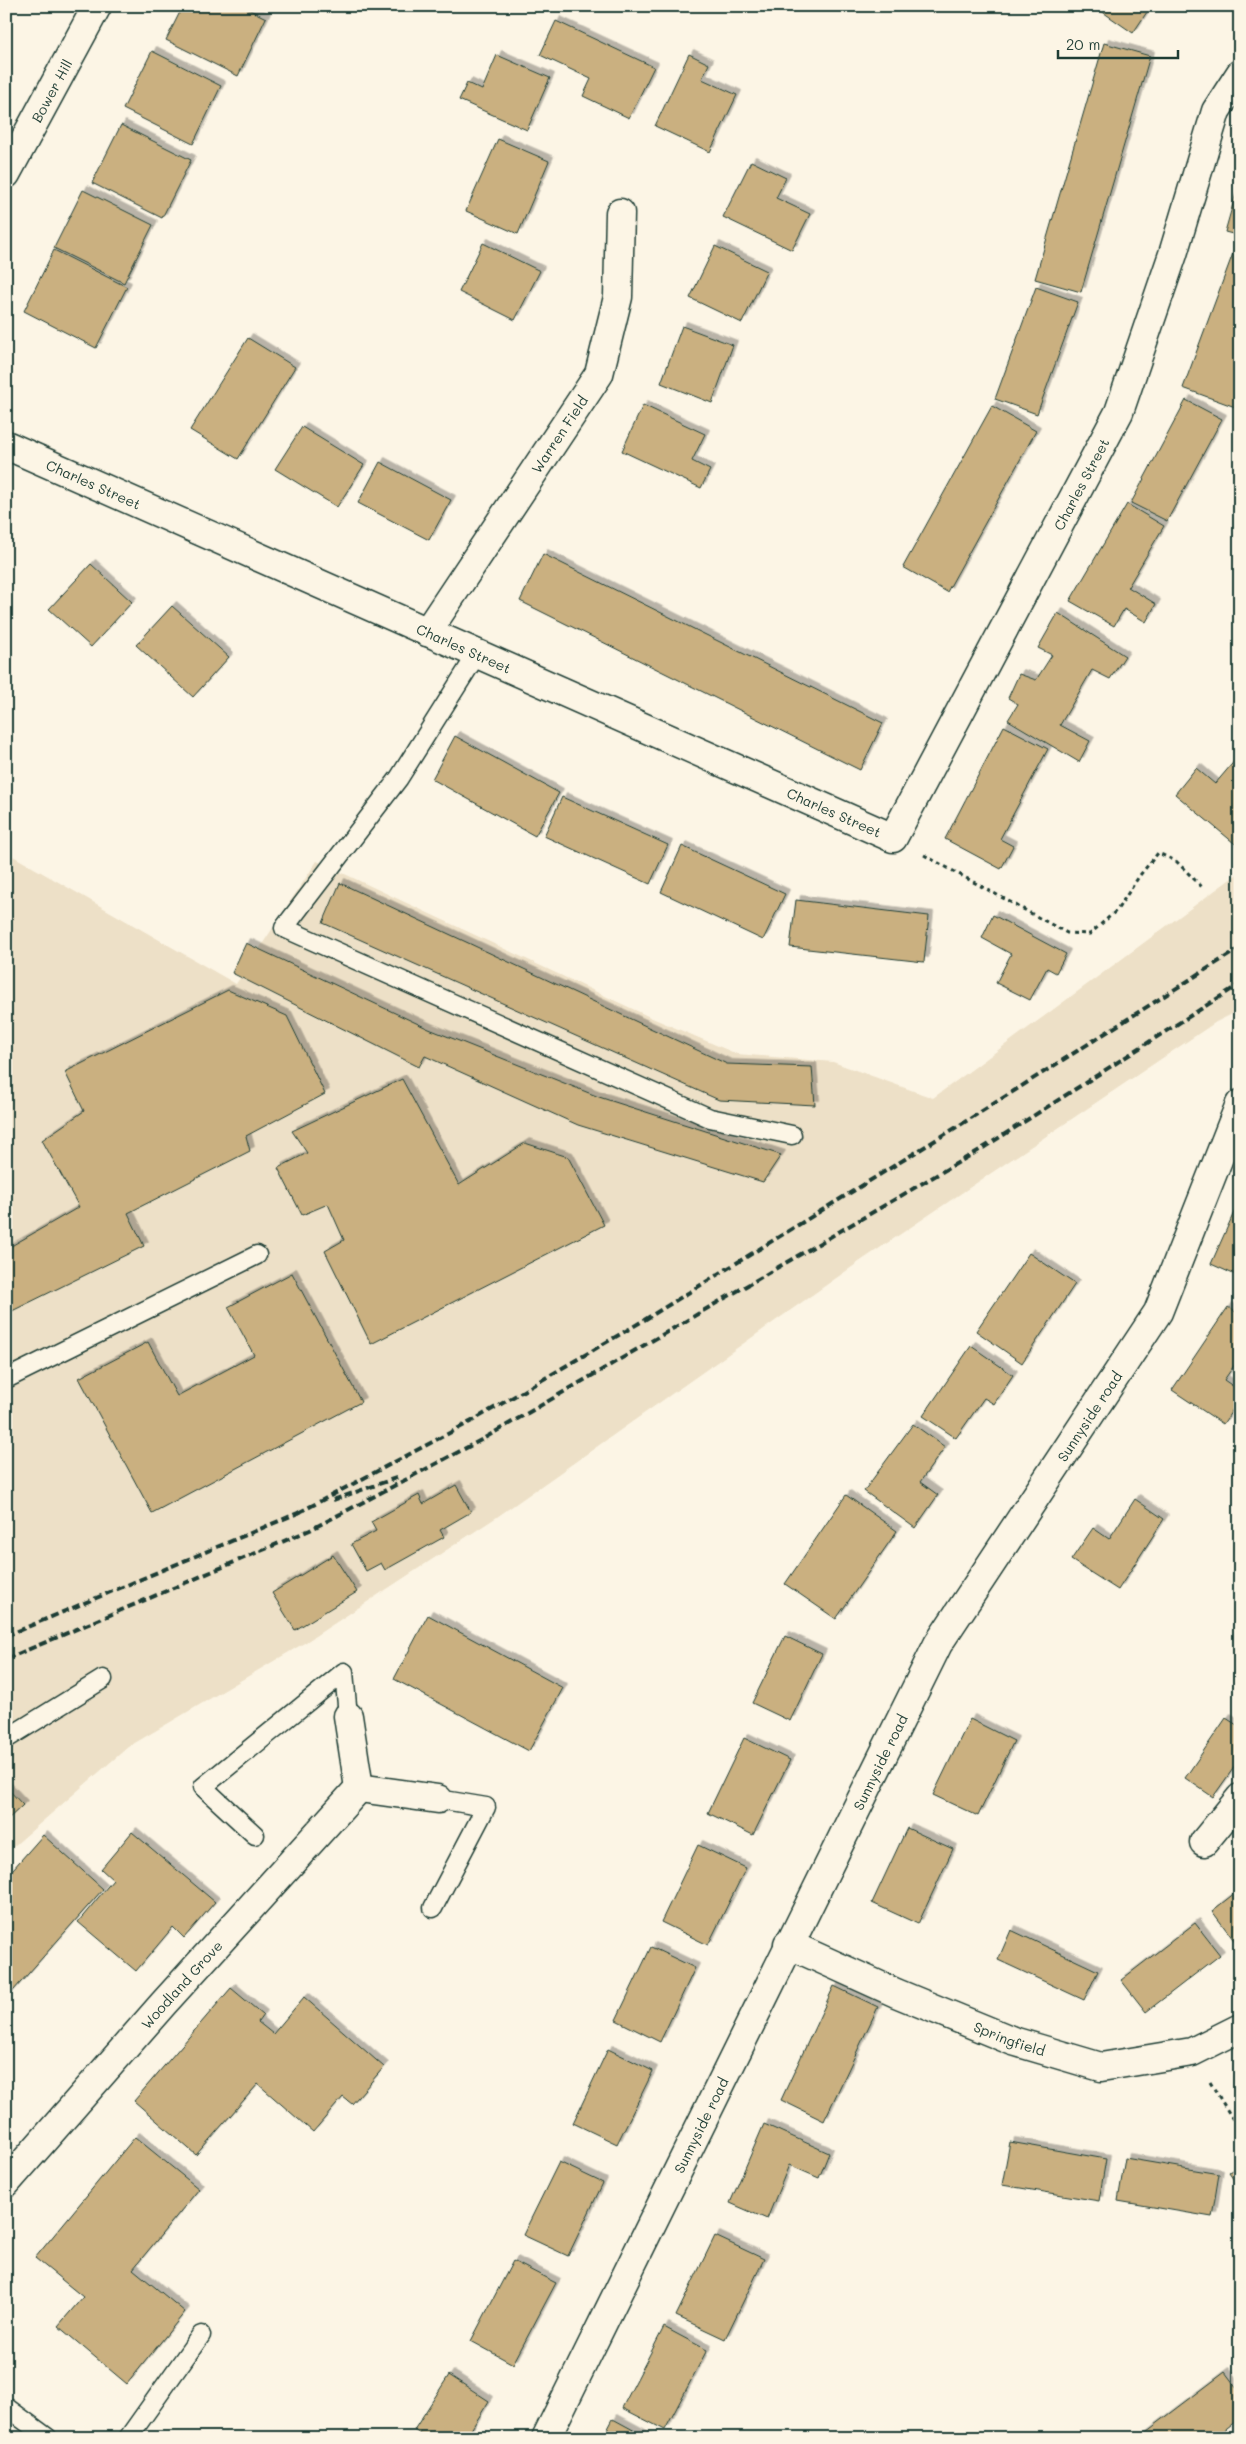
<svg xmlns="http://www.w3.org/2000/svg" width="1246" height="2444" font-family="Mali,sans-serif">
  <defs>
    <filter id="shadow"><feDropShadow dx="4.5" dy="-4.5" stdDeviation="0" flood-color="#0004"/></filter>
  </defs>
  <rect width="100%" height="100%" fill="#fcf5e5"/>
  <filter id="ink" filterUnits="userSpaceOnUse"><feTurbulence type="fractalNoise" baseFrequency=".02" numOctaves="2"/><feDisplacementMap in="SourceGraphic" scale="10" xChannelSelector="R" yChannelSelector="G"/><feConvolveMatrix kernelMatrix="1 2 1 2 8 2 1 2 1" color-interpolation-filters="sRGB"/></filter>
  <g filter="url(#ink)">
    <!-- built -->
    <polygon fill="#ede0c7" points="6,852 236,984 317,861 652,1018 737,1054 833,1062 933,1098 1240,872 1240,1010 1216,1022 859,1262 497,1517 306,1642 128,1747 6,1853"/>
    <!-- building -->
    <g fill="#cab080" stroke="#1f3d34" filter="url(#shadow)">
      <polygon points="183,6 242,6 266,18 238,76 166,40"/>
      <polygon points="1094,6 1151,6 1133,33"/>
      <polygon points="556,21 654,67 629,118 583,96 591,79 540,55"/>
      <polygon points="1104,43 1150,56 1081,292 1035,279"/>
      <polygon points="152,51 221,86 193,144 123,109"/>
      <polygon points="689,54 709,64 702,79 737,95 710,152 655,126"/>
      <polygon points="497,55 550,78 527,130 459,100 467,83 482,90"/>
      <polygon points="121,125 191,160 162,218 92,183"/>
      <polygon points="498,139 549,161 518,234 466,211"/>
      <polygon points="751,161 786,178 776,198 810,214 792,250 723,217"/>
      <polygon points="1240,179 1240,236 1225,232"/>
      <polygon points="83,190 153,225 124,283 54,248"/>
      <polygon points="483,243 540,271 515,320 459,292"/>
      <polygon points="715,246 767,271 742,323 690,298"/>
      <polygon points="1235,248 1240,250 1240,403 1238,408 1183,388"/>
      <polygon points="54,250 127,287 96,348 24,311"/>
      <polygon points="1036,287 1078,302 1037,414 995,399"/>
      <polygon points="682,326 733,345 712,403 661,383"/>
      <polygon points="248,338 295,367 238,459 190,430"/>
      <polygon points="1186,400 1222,419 1167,521 1131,503"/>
      <polygon points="643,405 705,434 692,461 710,470 701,488 622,451"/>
      <polygon points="992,406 1036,431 947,592 903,567"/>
      <polygon points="302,427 364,465 337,507 275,469"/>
      <polygon points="380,462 451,500 429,540 358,503"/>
      <polygon points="1127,504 1164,526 1128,587 1156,604 1146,622 1124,609 1114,626 1070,601"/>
      <polygon points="543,554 883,723 860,770 520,601"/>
      <polygon points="91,564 132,602 91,647 49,609"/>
      <polygon points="172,606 229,657 193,697 136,645"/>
      <polygon points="1058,613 1125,656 1110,679 1092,670 1060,725 1090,741 1079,762 1008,720 1018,704 1008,698 1019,674 1036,680 1052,655 1038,648"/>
      <polygon points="1004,726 1048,749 1000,839 1013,846 1001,869 945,839"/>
      <polygon points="455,736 559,793 535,836 432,779"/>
      <polygon points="1237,758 1240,761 1240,791 1237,794 1240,796 1240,848 1175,794 1196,768 1215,784"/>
      <polygon points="562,797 668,845 650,884 544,836"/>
      <polygon points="682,846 785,894 763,940 661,892"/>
      <polygon points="340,883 727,1064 812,1067 815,1105 719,1100 323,923"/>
      <polygon points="796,900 929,916 924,962 790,947"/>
      <polygon points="993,915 1066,954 1056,973 1047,968 1030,1000 996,983 1011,954 982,938"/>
      <polygon points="246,943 429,1029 599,1097 781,1155 763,1182 578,1125 425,1056 419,1067 232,973"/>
      <polygon points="228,990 287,1016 325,1094 246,1136 250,1151 128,1213 144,1246 6,1314 6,1249 79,1207 42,1140 84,1111 65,1072"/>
      <polygon points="402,1079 459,1185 525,1143 568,1157 604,1225 371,1344 325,1251 344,1240 328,1204 302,1215 278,1168 307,1153 292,1131"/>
      <polygon points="1240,1199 1240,1277 1211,1264"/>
      <polygon points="1029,1253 1075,1284 1022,1363 976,1331"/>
      <polygon points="292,1273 361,1402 152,1513 79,1378 148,1342 177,1396 254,1355 228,1307"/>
      <polygon points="1228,1307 1240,1315 1240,1357 1224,1380 1240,1391 1240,1399 1223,1424 1172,1390"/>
      <polygon points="971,1346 1013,1375 994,1404 984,1398 956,1438 923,1416"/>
      <polygon points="913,1424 945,1447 920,1482 938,1495 915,1528 864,1491"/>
      <polygon points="456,1485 471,1512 440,1530 444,1537 385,1570 381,1563 366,1571 351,1544 376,1531 371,1522 419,1495 423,1504"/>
      <polygon points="846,1495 897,1531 836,1619 785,1584"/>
      <polygon points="1135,1499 1164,1519 1118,1590 1071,1560 1093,1528 1109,1539"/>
      <polygon points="333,1555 357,1592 295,1630 272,1593"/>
      <polygon points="428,1615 563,1688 529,1751 394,1679"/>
      <polygon points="785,1636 822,1654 790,1721 752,1703"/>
      <polygon points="1226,1718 1240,1727 1240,1759 1213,1797 1185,1778"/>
      <polygon points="970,1719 1014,1741 978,1816 933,1795"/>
      <polygon points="744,1738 790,1760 753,1835 708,1813"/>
      <polygon points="6,1787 23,1805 6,1821"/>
      <polygon points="907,1828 953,1849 918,1924 872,1903"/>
      <polygon points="132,1832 215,1902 184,1938 173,1927 136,1971 78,1922 113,1880 101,1869"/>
      <polygon points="43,1835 103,1889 6,1999 6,1877"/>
      <polygon points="698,1845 746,1868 708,1945 661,1922"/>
      <polygon points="1240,1889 1240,1940 1236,1943 1212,1911"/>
      <polygon points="1195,1923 1220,1955 1146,2012 1121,1980"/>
      <polygon points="1011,1930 1098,1971 1084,2000 998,1960"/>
      <polygon points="651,1947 695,1968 660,2042 616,2020"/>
      <polygon points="834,1986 878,2007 824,2121 781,2100"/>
      <polygon points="231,1988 263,2015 258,2022 273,2034 304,1997 384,2067 352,2104 343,2097 313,2132 258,2084 196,2155 134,2101"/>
      <polygon points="608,2049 653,2071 617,2144 573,2123"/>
      <polygon points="1240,2097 1240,2112 1233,2103"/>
      <polygon points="764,2124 829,2153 819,2178 789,2165 767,2219 730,2203"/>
      <polygon points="135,2137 199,2189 133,2269 185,2312 127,2384 58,2326 83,2297 35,2258"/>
      <polygon points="1010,2142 1106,2159 1099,2201 1002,2185"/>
      <polygon points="1125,2158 1219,2174 1212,2217 1118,2201"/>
      <polygon points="559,2162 603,2183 568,2256 523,2235"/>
      <polygon points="1240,2165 1240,2188 1229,2172"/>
      <polygon points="715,2236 764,2259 725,2339 676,2316"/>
      <polygon points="513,2261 556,2283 513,2364 471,2341"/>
      <polygon points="664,2327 707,2350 665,2430 622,2408"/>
      <polygon points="1225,2372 1240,2392 1240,2418 1214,2438 1138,2438"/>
      <polygon points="449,2375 489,2401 466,2438 426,2438 414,2430"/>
      <polygon points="613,2419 648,2438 603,2438"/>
    </g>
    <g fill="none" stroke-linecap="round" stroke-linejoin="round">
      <defs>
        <g id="service">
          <polyline points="477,654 399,778 284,928 710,1118 792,1135"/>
          <polyline points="6,1379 257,1255"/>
          <polyline points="6,1739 103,1679"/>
          <polyline points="255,1835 203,1787 344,1672 348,1716"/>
          <polyline points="433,1908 486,1807 438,1799"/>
          <polyline points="6,2407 48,2438"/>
          <polyline points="128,2438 201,2335"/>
        </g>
        <g id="minor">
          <path id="s1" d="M6,445l887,393 226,-426 54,-158 43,-143 24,-37"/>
          <path id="s2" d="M427,632l172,-258 19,-77 2,-84"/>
          <polyline points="348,1716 359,1788"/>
          <polyline points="359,1788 438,1799"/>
          <polyline points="1204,1842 1240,1798"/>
          <path id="s3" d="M788,1944l108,49 117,48 88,26 91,-15 48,-24"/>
          <path id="s4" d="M6,2183l157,-179 196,-216"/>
          <path id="s5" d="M546,2438l392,-794 220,-332 82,-208"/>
        </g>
        <g id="tertiary">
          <path id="s6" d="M6,174l91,-168"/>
        </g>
      </defs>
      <!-- service casing -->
      <use href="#service" stroke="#1f3d34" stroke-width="21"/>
      <!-- minor casing -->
      <use href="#minor" stroke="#1f3d34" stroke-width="31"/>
      <!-- tertiary casing -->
      <use href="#tertiary" stroke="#1f3d34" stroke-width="31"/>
      <!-- path -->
      <g stroke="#1f3d34" stroke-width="3" stroke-dasharray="4 4" stroke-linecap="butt">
        <polyline points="924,855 1067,933 1090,934 1117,910 1140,875 1158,853 1176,861 1202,887"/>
        <polyline points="1210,2082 1240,2131"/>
      </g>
      <!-- service -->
      <use href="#service" stroke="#fcf5e5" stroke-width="18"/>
      <!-- minor -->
      <use href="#minor" stroke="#fcf5e5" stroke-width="28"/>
      <!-- tertiary -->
      <use href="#tertiary" stroke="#fcf5e5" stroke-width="28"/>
      <!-- rail -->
      <g stroke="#1f3d34" stroke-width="4" stroke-dasharray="8 4" stroke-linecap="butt">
        <polyline points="333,1500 399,1477"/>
        <polyline points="298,1513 472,1421 641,1322 960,1125 1240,948"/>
        <polyline points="6,1636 305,1510"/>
        <polyline points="6,1659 310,1530 483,1439 983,1148 1240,984"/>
      </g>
    </g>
  </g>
  <g text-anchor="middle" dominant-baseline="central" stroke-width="5" stroke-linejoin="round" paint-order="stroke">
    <!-- street labels -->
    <g font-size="14" fill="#1f3d34" stroke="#fcf5e5">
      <text stroke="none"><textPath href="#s6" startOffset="95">Bower Hill</textPath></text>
      <text stroke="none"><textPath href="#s2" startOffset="238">Warren Field</textPath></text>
      <text stroke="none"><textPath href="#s1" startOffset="1371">Charles Street</textPath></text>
      <text stroke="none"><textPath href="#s1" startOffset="96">Charles Street</textPath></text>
      <text stroke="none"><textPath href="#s1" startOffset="501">Charles Street</textPath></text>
      <text stroke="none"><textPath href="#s1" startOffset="906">Charles Street</textPath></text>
      <text stroke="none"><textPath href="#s5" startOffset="1159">Sunnyside road</textPath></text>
      <text stroke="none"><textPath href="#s5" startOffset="754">Sunnyside road</textPath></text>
      <text stroke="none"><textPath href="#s4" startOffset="265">Woodland Grove</textPath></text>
      <text stroke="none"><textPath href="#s3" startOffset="241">Springfield</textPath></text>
      <text stroke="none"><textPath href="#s5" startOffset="349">Sunnyside road</textPath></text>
    </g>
  </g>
  <!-- margin -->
  <rect width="1246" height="2444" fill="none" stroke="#fcf5e5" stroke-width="25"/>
  <rect x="12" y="12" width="1221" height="2419" fill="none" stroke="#1f3d34" stroke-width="2" filter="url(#ink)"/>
  <!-- scale -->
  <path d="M1058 50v8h120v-8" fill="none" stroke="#1f3d34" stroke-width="2.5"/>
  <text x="1066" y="50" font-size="15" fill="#1f3d34" stroke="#fcf5e5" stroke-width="4" paint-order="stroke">20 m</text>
</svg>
